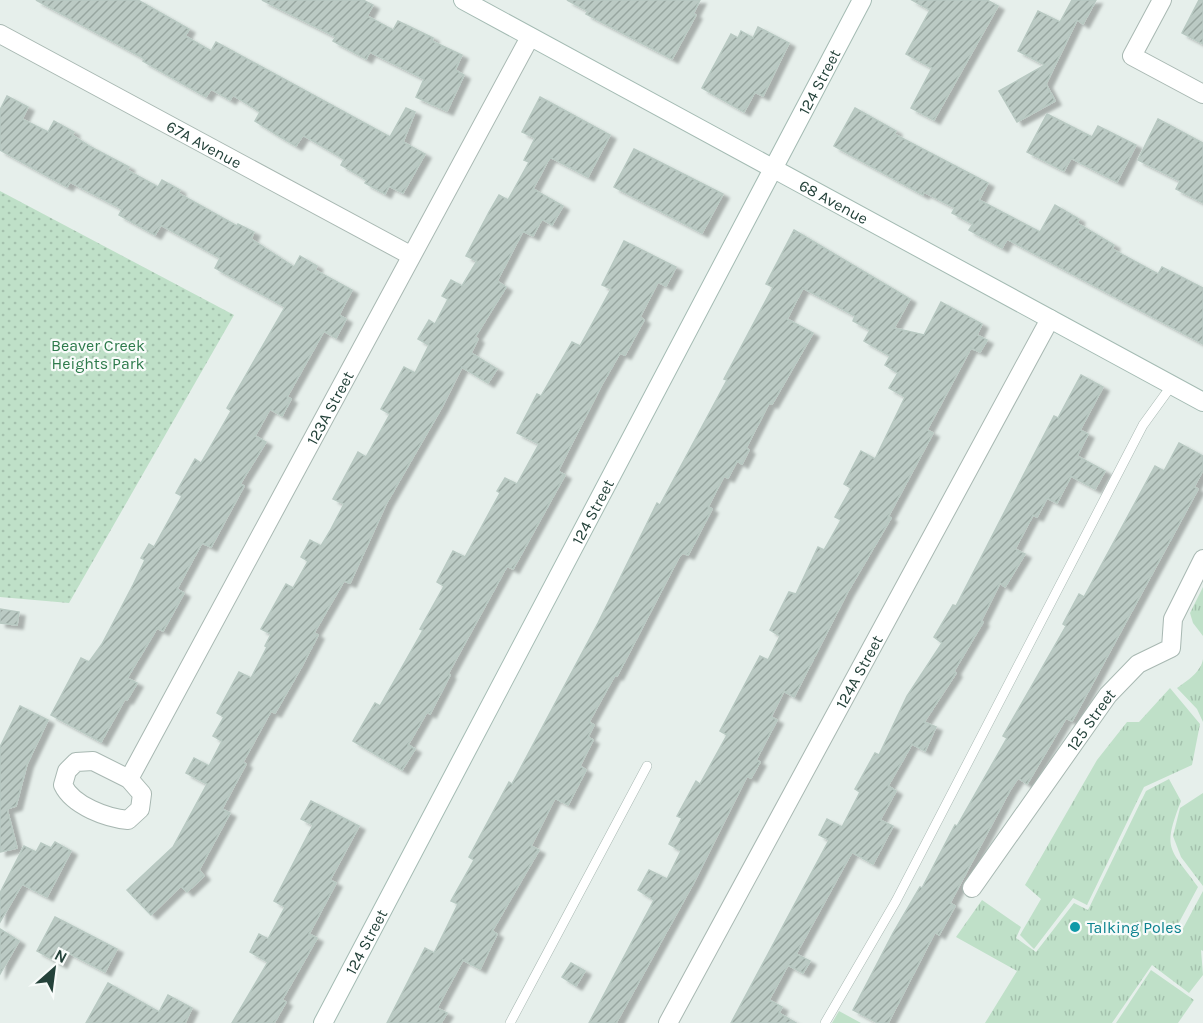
<svg xmlns="http://www.w3.org/2000/svg" width="1203" height="1023" font-family="Karla,sans-serif">
  <defs>
    <pattern id="grass-tufts" width="24" height="20" patternUnits="userSpaceOnUse" patternTransform="scale(1.5)"><rect width="24" height="20" fill="#bfe0c8"/><path d="M3 7l-1-3M5 7V3M7 7l1-3M15 17l-1-3M17 17v-4M19 17l1-3" fill="none" stroke="#a4c1ad"/></pattern>
    <pattern id="park-dots" width="8" height="8" patternUnits="userSpaceOnUse" patternTransform="scale(1.5)"><rect width="8" height="8" fill="#bfe0c8"/><path d="M2 2h.1M6 6h.1" fill="none" stroke="#a4c1ad" stroke-width="1.8" stroke-linecap="round"/></pattern>
    <pattern id="building-hatch" width="6" height="6" patternUnits="userSpaceOnUse" patternTransform="scale(1.5)"><rect width="6" height="6" fill="#bbcac4"/><path d="M-1 1l2-2M0 6l6-6M5 7l2-2" fill="none" stroke="#98a6a0"/></pattern>
    <filter id="shadow"><feDropShadow dx="6" dy="4" stdDeviation="1.5" flood-color="#0004"/></filter>
  </defs>
  <rect width="100%" height="100%" fill="#e6efeb"/>
  <!-- grass -->
  <g fill="url(#grass-tufts)">
    <polygon points="1203,587 1203,636 1193,623 1190,613"/>
    <path d="M1203,659v63l-6,-13 -20,-21c10,-7 24,-16 26,-29z"/>
    <polygon points="1170,688 1200,724 1192,765 1144,787 1087,905 1073,898 1034,949 1020,935 1041,899 1025,885 1097,760 1127,722 1139,722"/>
    <path d="M1169,779l12,22c-19,49 -12,46 17,86l-23,43 5,4 23,-43v60l-2,-1 2,25 -14,18 -37,-28 -40,58h-127l32,-52 -61,-34 26,-37 39,27 -5,11 20,14 38,-49 14,7 58,-119z"/>
    <polygon points="1203,793 1203,886 1181,857 1173,836 1180,808"/>
    <polygon points="1151,970 1194,1000 1178,1023 1116,1023"/>
    <polygon points="839,1011 861,1023 832,1023"/>
  </g>
  <!-- park -->
  <polygon fill="url(#park-dots)" points="0,191 234,315 69,603 0,597"/>
  <!-- building -->
  <g fill="url(#building-hatch)" stroke="#b8c9c2" stroke-width="1.5" filter="url(#shadow)">
    <polygon points="36,0 138,0 189,29 185,36 211,51 216,42 390,137 406,108 415,112 403,142 425,154 403,193 389,186 385,194 365,183 367,180 341,165 344,159 303,135 296,146 279,136 255,121 260,112 233,95 230,100 211,89 206,97 143,61 145,59"/>
    <polygon points="262,0 363,0 373,5 367,16 393,30 398,21 433,38 432,41 462,55 455,70 464,75 447,111 416,97 424,79 370,52 366,59 333,41 336,37"/>
    <polygon points="567,0 700,0 693,14 696,15 672,59 586,14 588,11"/>
    <polygon points="912,0 987,0 998,6 934,120 911,108 932,68 906,54 930,10"/>
    <polygon points="1072,0 1096,0 1083,24 1077,20 1046,84 1055,101 1017,122 999,91 1045,65 1018,51 1038,11 1060,22"/>
    <polygon points="1199,0 1203,0 1203,44 1182,33"/>
    <polygon points="758,27 789,43 763,96 755,92 744,112 702,88 731,34 738,38 741,31 753,38"/>
    <polygon points="7,96 28,107 22,119 48,132 54,121 74,132 72,135 89,146 129,167 127,170 158,187 162,180 180,190 178,193 237,226 238,224 254,232 251,239 294,267 300,256 317,266 315,270 352,290 339,315 346,319 336,338 324,331 287,397 291,399 282,416 270,409 255,436 266,442 240,484 244,486 211,547 202,543 177,589 184,593 163,631 157,628 127,678 137,683 127,700 125,699 101,742 51,715 81,658 89,662 102,644 133,585 145,560 141,558 149,544 154,547 182,496 176,493 195,459 201,463 231,411 227,408 285,307 215,268 220,258 161,225 155,235 119,215 122,209 70,182 67,187 0,150 0,110"/>
    <polygon points="540,97 610,135 588,177 550,157 533,189 563,206 552,225 542,219 533,236 523,231 497,281 506,287 475,337 478,339 471,353 497,369 488,383 462,367 442,407 387,502 350,583 344,581 314,633 318,635 302,666 275,713 271,711 243,762 246,764 222,809 230,813 199,870 204,876 187,892 181,886 151,915 127,890 173,847 207,784 186,773 194,758 209,766 222,741 213,736 224,717 217,713 239,672 251,678 267,647 265,646 271,634 261,629 286,584 293,588 308,561 301,557 310,540 321,546 330,531 344,504 333,499 358,452 366,457 390,414 381,409 404,367 415,373 429,345 418,339 429,320 435,324 448,299 442,296 451,280 462,286 477,261 466,256 489,212 499,195 508,200 529,162 524,160 535,138 522,132"/>
    <polygon points="855,108 896,131 894,134 988,183 979,200 1040,232 1055,205 1079,219 1077,223 1114,245 1112,249 1158,274 1162,267 1203,288 1203,344 1007,239 1002,248 969,230 973,224 952,213 955,208 924,192 923,195 834,146"/>
    <polygon points="1047,114 1092,137 1098,126 1136,145 1117,182 1071,158 1064,171 1027,152"/>
    <polygon points="1158,119 1203,143 1203,203 1176,189 1180,181 1138,160"/>
    <polygon points="634,149 723,194 702,233 614,187"/>
    <polygon points="794,230 910,299 894,328 924,335 941,302 982,324 977,335 987,340 980,352 971,348 927,430 933,433 888,517 891,518 848,591 794,697 784,691 771,717 777,720 756,760 760,762 751,778 747,776 694,882 616,1023 589,1023 654,900 638,890 649,870 667,879 681,851 669,844 682,818 677,816 696,781 700,784 727,735 720,731 760,656 768,660 780,636 770,630 789,592 796,594 818,547 824,550 841,520 835,517 851,488 844,484 861,451 875,459 905,397 889,388 898,373 885,365 890,356 864,341 870,330 853,321 855,316 803,288 787,319 813,333 772,404 769,403 746,448 749,450 742,464 737,461 728,478 724,476 708,507 712,509 688,555 683,553 679,557 617,676 615,675 589,722 594,725 588,737 593,740 580,766 586,770 568,805 555,798 531,846 539,850 492,931 497,934 480,969 463,960 437,1008 447,1013 441,1023 387,1023 425,948 434,953 458,904 451,901 474,860 469,857 509,782 512,784 598,623 657,503 660,505 727,380 724,379 773,287 766,284"/>
    <polygon points="624,241 676,267 666,286 658,282 640,317 644,320 625,355 620,353 601,386 558,471 565,475 513,569 507,566 448,674 450,675 430,714 427,712 408,745 415,749 402,770 353,741 375,703 380,706 423,630 420,629 444,586 437,582 453,551 465,557 500,493 497,491 505,478 517,484 539,444 517,433 537,394 541,396 572,342 580,346 611,289 602,285"/>
    <polygon points="1081,375 1103,387 1080,430 1088,434 1077,456 1105,471 1095,489 1071,476 1057,503 1047,498 1037,517 1033,515 1015,549 1025,554 1005,587 1000,583 981,621 983,622 954,671 956,673 924,722 936,727 925,751 912,744 888,786 896,791 880,820 893,826 873,864 852,852 796,954 810,961 803,973 788,965 769,1000 782,1007 779,1013 796,1023 731,1023 829,840 819,835 827,819 842,827 860,792 855,789 875,753 879,755 907,696 942,643 934,637 953,605 956,606 1054,416 1058,418"/>
    <polygon points="1179,443 1203,456 1203,470 1194,487 1198,489 1072,721 1066,718 1027,784 1018,778 1010,790 950,903 955,906 939,935 935,932 888,1023 878,1023 853,1010 893,933 920,887 922,888 955,825 957,826 1007,738 1003,736 1066,626 1063,624 1079,594 1084,597 1155,466 1164,471"/>
    <polygon points="0,609 19,612 17,625 0,623"/>
    <polygon points="20,706 48,720 27,764 16,806 7,809 17,848 0,852 0,747"/>
    <polygon points="311,801 359,826 330,880 336,883 309,934 317,938 282,1000 286,1002 274,1023 232,1023 268,962 250,952 259,934 268,939 285,907 274,901 313,825 301,819"/>
    <polygon points="55,842 71,851 47,897 22,884 0,922 0,893 24,846 36,852 41,843 51,848"/>
    <polygon points="55,917 117,949 105,972 67,952 61,964 37,951"/>
    <polygon points="0,929 19,941 0,974"/>
    <polygon points="571,963 585,971 576,986 562,977"/>
    <polygon points="108,983 159,1012 168,995 192,1008 185,1023 86,1023"/>
  </g>
  <g fill="none" stroke-linecap="round" stroke-linejoin="round">
    <defs>
      <g id="lane">
        <polyline points="510,1023 647,766"/>
        <polyline points="825,1023 896,901 1143,425 1172,385"/>
      </g>
      <g id="street">
        <polyline points="1162,0 1132,56 1203,94"/>
        <path id="s1" d="M0,34l410,221"/>
        <path d="M93,761l36,18 13,15 -2,15 -12,11c-21,-2 -55,-14 -65,-35l4,-14 9,-9z"/>
        <path id="s2" d="M129,779l401,-742"/>
        <path id="s3" d="M972,888l136,-193 30,-31 33,-16 2,-29 30,-60"/>
        <path id="s4" d="M668,1023l382,-704"/>
      </g>
      <g id="secondary">
        <path id="s5" d="M463,0l740,402"/>
        <path id="s6" d="M323,1023l539,-1023"/>
      </g>
    </defs>
    <!-- lane casing -->
    <use href="#lane" stroke="#a8b8b2" stroke-width="10"/>
    <!-- street casing -->
    <use href="#street" stroke="#a8b8b2" stroke-width="20"/>
    <!-- secondary casing -->
    <use href="#secondary" stroke="#a4bbb3" stroke-width="20"/>
    <!-- lane -->
    <use href="#lane" stroke="#fff" stroke-width="9"/>
    <!-- street -->
    <use href="#street" stroke="#fff" stroke-width="18"/>
    <!-- secondary -->
    <use href="#secondary" stroke="#fff" stroke-width="18"/>
  </g>
  <!-- markers -->
  <circle fill="#0f9aa8" stroke="#f7fbf9" stroke-width="2" cx="1075" cy="927" r="6"/>
  <g text-anchor="middle" dominant-baseline="central" stroke-width="4.5" stroke-linejoin="round" paint-order="stroke">
    <!-- street labels -->
    <g font-size="16" fill="#24423a" stroke="#f7fbf9">
      <text stroke="none"><textPath href="#s6" startOffset="1064">124 Street</textPath></text>
      <text stroke="none"><textPath href="#s1" startOffset="232">67A Avenue</textPath></text>
      <text stroke="none"><textPath href="#s5" startOffset="422">68 Avenue</textPath></text>
      <text stroke="none"><textPath href="#s2" startOffset="422">123A Street</textPath></text>
      <text stroke="none"><textPath href="#s6" startOffset="578">124 Street</textPath></text>
      <text stroke="none"><textPath href="#s4" startOffset="400">124A Street</textPath></text>
      <text stroke="none"><textPath href="#s3" startOffset="206">125 Street</textPath></text>
      <text stroke="none"><textPath href="#s6" startOffset="92">124 Street</textPath></text>
    </g>
    <!-- park labels -->
    <g font-size="16" fill="#2d7a4b" stroke="#f7fbf9">
      <text x="98" y="345">Beaver Creek<tspan x="98" dy="18">Heights Park</tspan></text>
    </g>
    <!-- culture labels -->
    <g font-size="16" fill="#0d838f" stroke="#f7fbf9" text-anchor="start">
      <text x="1087" y="927">Talking Poles</text>
    </g>
  </g>
  <!-- north arrow -->
  <g transform="translate(54 969) rotate(28)" stroke="#f7fbf9" stroke-width="4.5" paint-order="stroke">
  <path d="M0-4.5L10 22L0 15L-10 22Z" fill="#24423a"/>
  <text y="-9" font-size="16" font-weight="bold" text-anchor="middle" fill="#24423a">N</text>
  </g>
</svg>
